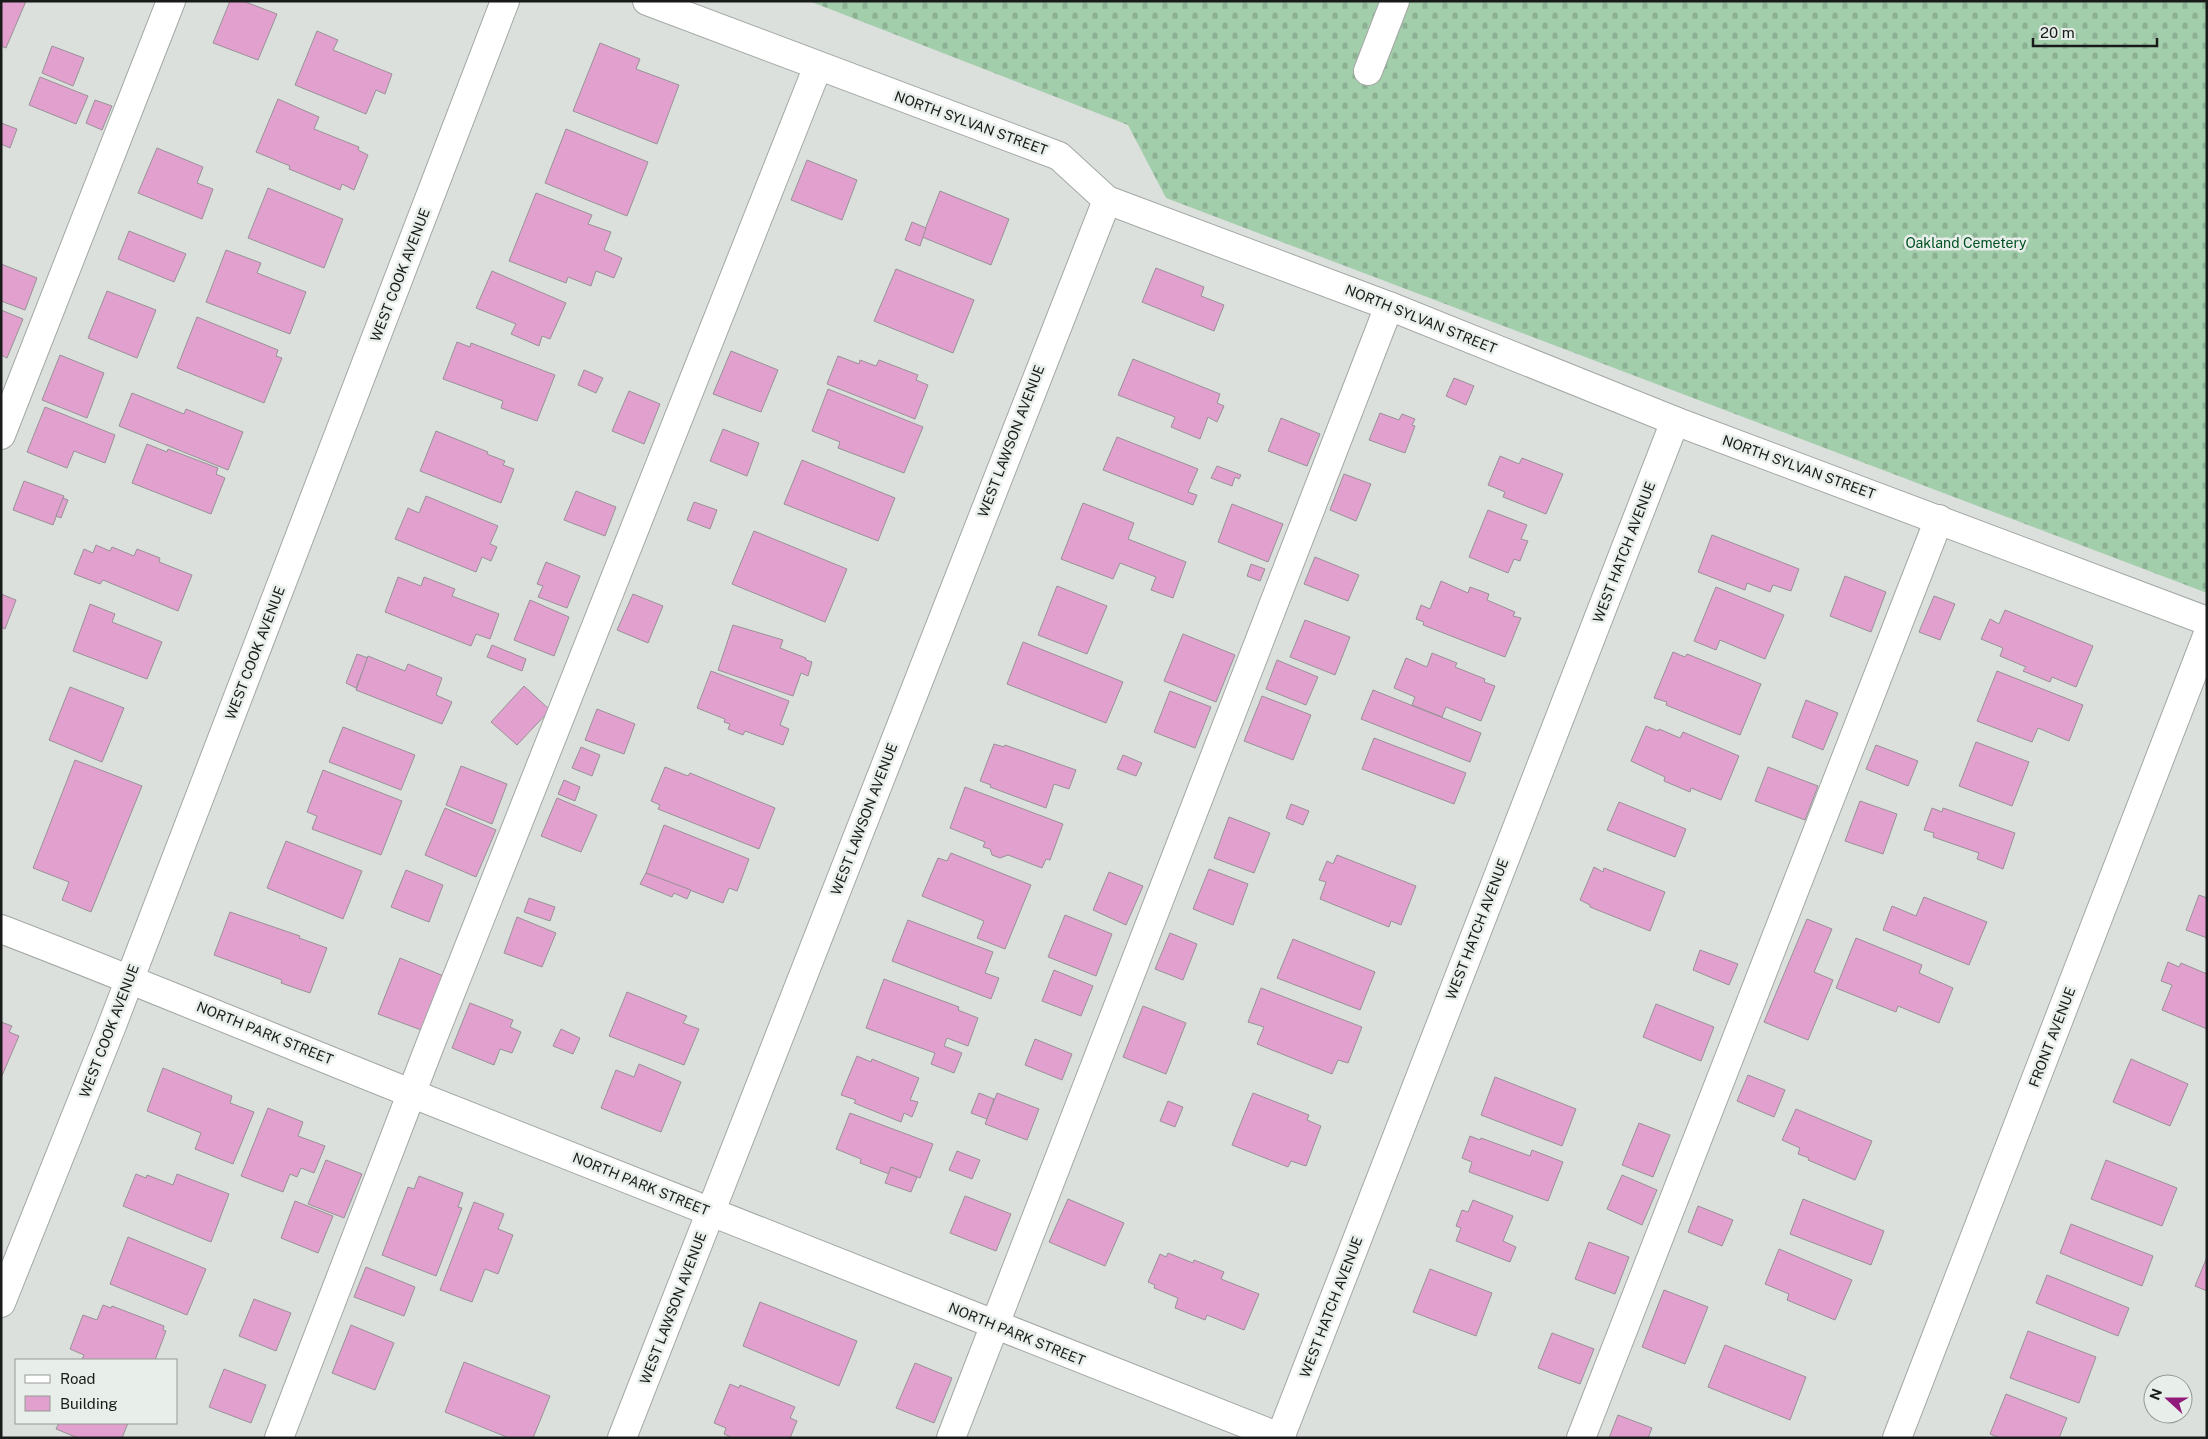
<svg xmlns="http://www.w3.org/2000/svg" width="2208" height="1439" font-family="'Public Sans',sans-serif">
  <defs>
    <pattern id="cemetery-stones" width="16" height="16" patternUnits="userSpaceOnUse" patternTransform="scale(1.25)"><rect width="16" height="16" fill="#a3ceac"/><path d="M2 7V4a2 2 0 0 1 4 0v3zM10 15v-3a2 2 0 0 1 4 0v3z" fill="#8cb093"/></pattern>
  </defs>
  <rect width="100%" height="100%" fill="#dbe0dc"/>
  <!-- cemetery -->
  <polygon fill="url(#cemetery-stones)" points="809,1 2207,1 2207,593 1166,198 1128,125"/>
  <!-- building -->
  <g fill="#e2a0cf" stroke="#989296">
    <polygon points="1,1 26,1 6,48 1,46"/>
    <polygon points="230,1 243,1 277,14 258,60 213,43"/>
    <polygon points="317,31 338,40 333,50 392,74 385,94 376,90 366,114 295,85"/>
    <polygon points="600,43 640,59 636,69 679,85 657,144 573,111"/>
    <polygon points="52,46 84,58 73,86 42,73"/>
    <polygon points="40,77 88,96 76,124 29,105"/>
    <polygon points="278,99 319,117 314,129 359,147 358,150 368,155 354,190 342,184 340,190 289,169 290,166 256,152"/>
    <polygon points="95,100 112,106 102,130 86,123"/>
    <polygon points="1,123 17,129 10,148 1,144"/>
    <polygon points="566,129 648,162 627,216 545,183"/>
    <polygon points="157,148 203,167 197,183 213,189 202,219 138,193"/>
    <polygon points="807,160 857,180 842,220 791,200"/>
    <polygon points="268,188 343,219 324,268 248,238"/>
    <polygon points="940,191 1009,219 991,265 922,237"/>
    <polygon points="536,193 592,215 588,224 611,232 604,250 622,258 614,278 596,271 591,286 568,277 566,283 509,261"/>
    <polygon points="912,222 926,228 920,246 905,240"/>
    <polygon points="129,231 186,254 174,282 118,259"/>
    <polygon points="226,250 261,263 257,273 306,292 290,334 206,302"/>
    <polygon points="1,264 37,278 25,310 1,301"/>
    <polygon points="1156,268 1204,287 1201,296 1224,305 1214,331 1142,302"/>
    <polygon points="896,269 974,300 953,353 874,321"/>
    <polygon points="492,271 566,303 550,339 542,336 539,346 511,334 516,324 476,308"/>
    <polygon points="107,291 156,310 137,358 88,338"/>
    <polygon points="1,310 23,319 7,358 1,355"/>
    <polygon points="197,317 278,350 276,356 282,358 264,403 177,368"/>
    <polygon points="457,342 470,347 471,343 555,375 537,421 501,408 503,401 443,379"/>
    <polygon points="731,351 778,370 761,412 713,394"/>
    <polygon points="60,355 104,373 87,418 42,400"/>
    <polygon points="838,356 859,364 860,360 876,366 879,360 918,375 916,380 928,385 915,419 827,384"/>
    <polygon points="1133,359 1220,394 1217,403 1224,406 1217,422 1208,417 1200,439 1171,427 1175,417 1118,395"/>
    <polygon points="584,370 603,378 596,393 578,385"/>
    <polygon points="1454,378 1474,386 1466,405 1446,396"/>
    <polygon points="828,389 923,427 904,473 838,448 840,442 812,431"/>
    <polygon points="629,391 660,404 644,444 612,431"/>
    <polygon points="132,393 184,414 186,409 243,432 228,470 119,426"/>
    <polygon points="45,407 115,435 105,463 74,451 67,468 27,452"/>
    <polygon points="1380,413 1399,420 1402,414 1415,419 1412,425 1415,426 1405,453 1369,440"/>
    <polygon points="1281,418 1320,434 1307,466 1268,451"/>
    <polygon points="723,429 759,443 747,476 710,461"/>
    <polygon points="436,431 488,452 487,454 505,461 503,465 514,469 501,503 420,471"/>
    <polygon points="1117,437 1198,469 1188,492 1197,495 1193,505 1103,470"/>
    <polygon points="147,444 167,452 168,449 218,468 216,474 225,478 211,514 132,483"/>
    <polygon points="1500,456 1519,464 1522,458 1563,474 1546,514 1503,497 1505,492 1488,485"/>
    <polygon points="802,460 895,498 878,541 784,504"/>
    <polygon points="1217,466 1241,475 1239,479 1235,477 1232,486 1211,478"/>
    <polygon points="1344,474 1371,484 1356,521 1330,510"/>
    <polygon points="24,481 64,496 53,525 13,510"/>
    <polygon points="576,491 616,507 605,536 564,520"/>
    <polygon points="426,496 498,526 490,544 497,547 491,561 482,557 476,572 395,539 408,508 419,513"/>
    <polygon points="63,498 68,500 61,518 56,516"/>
    <polygon points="694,502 717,510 710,529 687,520"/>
    <polygon points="1083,503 1134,523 1128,539 1186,562 1173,598 1151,590 1156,577 1120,563 1113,579 1061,559"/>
    <polygon points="1232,504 1283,524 1268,562 1218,542"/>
    <polygon points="1488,510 1527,525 1521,539 1528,541 1525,548 1520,561 1514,559 1508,573 1469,557"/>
    <polygon points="754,531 847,569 825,622 732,584"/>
    <polygon points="1712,535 1799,569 1791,591 1773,585 1770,592 1747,583 1745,590 1698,572"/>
    <polygon points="96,545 110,551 112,547 134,556 137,549 160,558 159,562 192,575 178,611 103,580 100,584 74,574 84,549 93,553"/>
    <polygon points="1315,557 1359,575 1348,601 1304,584"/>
    <polygon points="546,562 580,576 567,608 538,597 543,586 537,584"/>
    <polygon points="1251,564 1265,569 1260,581 1247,576"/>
    <polygon points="1845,576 1886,592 1871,632 1830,616"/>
    <polygon points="398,577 421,586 424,577 455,589 452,596 499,614 490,639 476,634 471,646 385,612"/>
    <polygon points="1441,581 1468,593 1470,587 1489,594 1487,600 1515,612 1513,616 1521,618 1505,657 1423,625 1424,622 1416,619 1421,605 1430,609"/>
    <polygon points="1057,586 1107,606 1087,654 1038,635"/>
    <polygon points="1716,587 1784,615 1765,659 1720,640 1716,650 1694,641"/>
    <polygon points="1,594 16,600 5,629 1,627"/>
    <polygon points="633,594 663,606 648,643 617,630"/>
    <polygon points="1934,596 1955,604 1940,640 1919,632"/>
    <polygon points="530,600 569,617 554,656 514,640"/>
    <polygon points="90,604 115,614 112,622 162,642 147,679 73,651"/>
    <polygon points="2005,610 2093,646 2076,687 2052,677 2050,682 2023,671 2026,667 2000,656 2003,648 1981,639 1990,619 1999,624"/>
    <polygon points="1305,620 1350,637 1335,675 1290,657"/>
    <polygon points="733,625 783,640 780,648 806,658 806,660 812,662 808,676 801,673 793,696 718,670"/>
    <polygon points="1183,634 1235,655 1216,702 1164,681"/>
    <polygon points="1023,642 1123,682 1106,723 1007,684"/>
    <polygon points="492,645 526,659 522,671 487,657"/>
    <polygon points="1673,652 1685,657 1687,654 1761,684 1740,735 1666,705 1667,702 1654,698"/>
    <polygon points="1432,653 1457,663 1455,667 1485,679 1484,682 1495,686 1481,721 1446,707 1442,717 1412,705 1415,697 1394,688 1406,658 1427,667"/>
    <polygon points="357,654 368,658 356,688 346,683"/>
    <polygon points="368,656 405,671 408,664 442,678 436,695 452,702 442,724 356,690"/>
    <polygon points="1277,660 1318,677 1306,705 1266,689"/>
    <polygon points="711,671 789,701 780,725 789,729 783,745 745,731 743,735 728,729 730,724 724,722 725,719 697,708"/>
    <polygon points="1997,671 2083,705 2069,741 2038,728 2032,742 1977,721"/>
    <polygon points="524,686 550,710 517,745 491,722"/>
    <polygon points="70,687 124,708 102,762 49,740"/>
    <polygon points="1373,690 1481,733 1470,762 1361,719"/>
    <polygon points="1170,691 1211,707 1195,748 1154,732"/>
    <polygon points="1262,696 1311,715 1293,760 1244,741"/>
    <polygon points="1806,700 1838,713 1823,750 1792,737"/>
    <polygon points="597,709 635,724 624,754 585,740"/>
    <polygon points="1646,726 1658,731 1659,729 1680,738 1683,732 1739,756 1721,800 1691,788 1690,792 1664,781 1665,777 1631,761"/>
    <polygon points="343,727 415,755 401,790 329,762"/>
    <polygon points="1374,738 1466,773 1454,804 1362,769"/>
    <polygon points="1976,742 2029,762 2012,806 1959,786"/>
    <polygon points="994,744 1004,747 1005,745 1076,770 1069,789 1054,784 1046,808 990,787 991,785 980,781"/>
    <polygon points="1876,745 1918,761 1908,786 1866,769"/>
    <polygon points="581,747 600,755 592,776 572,768"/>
    <polygon points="1123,755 1142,763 1136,776 1117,769"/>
    <polygon points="75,760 142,786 91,912 62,900 69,882 33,868"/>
    <polygon points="461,766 507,784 492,824 446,805"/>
    <polygon points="665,767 688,776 690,773 775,808 759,849 658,809 660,805 651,801"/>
    <polygon points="1768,767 1818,786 1805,820 1755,801"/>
    <polygon points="323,770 402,801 381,855 312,829 317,816 307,812"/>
    <polygon points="564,780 580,787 575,801 558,794"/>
    <polygon points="965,787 1063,824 1050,860 1046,859 1042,868 1008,855 1000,858 992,855 990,849 983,847 985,842 950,828"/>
    <polygon points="557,798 597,815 581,852 541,836"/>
    <polygon points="1860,801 1897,814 1883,854 1845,841"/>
    <polygon points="1619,802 1686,829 1675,857 1607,830"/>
    <polygon points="1291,804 1309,811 1303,825 1286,818"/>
    <polygon points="445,808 496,830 476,877 425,855"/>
    <polygon points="1932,808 1942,812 1943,808 2015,833 2003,869 1977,859 1979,853 1933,837 1934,833 1924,830"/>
    <polygon points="1229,817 1270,833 1254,873 1214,858"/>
    <polygon points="664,825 749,859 737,891 729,888 723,903 646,873"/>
    <polygon points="286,841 362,871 343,919 267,888"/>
    <polygon points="951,853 1031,885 1005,949 977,938 984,921 922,896 938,858 947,861"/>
    <polygon points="1337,855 1416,886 1401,925 1391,921 1389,927 1320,899 1326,882 1319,880 1327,861 1333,864"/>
    <polygon points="1594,867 1603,872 1604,868 1665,892 1650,931 1590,907 1590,905 1580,900"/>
    <polygon points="1209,869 1248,884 1233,925 1193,909"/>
    <polygon points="406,870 443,885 429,922 391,907"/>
    <polygon points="1109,872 1143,886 1126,925 1093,910"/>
    <polygon points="646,873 691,890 687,899 674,893 672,897 640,884"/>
    <polygon points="2199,895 2207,898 2207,938 2186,930"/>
    <polygon points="1924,897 1987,922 1969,965 1883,930 1892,906 1916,916"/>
    <polygon points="529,898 555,907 550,921 524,912"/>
    <polygon points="230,912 300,936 299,938 327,948 310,993 281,983 282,980 214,955"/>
    <polygon points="1065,915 1112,934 1096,976 1048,957"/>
    <polygon points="517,917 556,933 542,967 504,953"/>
    <polygon points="1807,919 1832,929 1814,972 1833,980 1808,1040 1764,1022"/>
    <polygon points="908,920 993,952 985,973 999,978 991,999 892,961"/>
    <polygon points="1170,933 1197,944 1183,980 1155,969"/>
    <polygon points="1856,938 1922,965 1919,973 1953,988 1939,1023 1898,1006 1896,1012 1836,988"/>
    <polygon points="1293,939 1375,972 1360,1010 1277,978"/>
    <polygon points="1700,950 1738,964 1729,985 1693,970"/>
    <polygon points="400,958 446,977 424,1031 378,1014"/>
    <polygon points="2168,962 2179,967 2181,963 2207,974 2207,1029 2162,1010 2172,985 2161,981"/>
    <polygon points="1054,970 1093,986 1081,1016 1042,1001"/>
    <polygon points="884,979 959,1007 958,1010 978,1018 968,1046 947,1038 944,1046 962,1053 954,1073 931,1064 935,1053 866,1028"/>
    <polygon points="1261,988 1362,1027 1348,1063 1338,1060 1332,1074 1257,1044 1264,1027 1248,1022"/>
    <polygon points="627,992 687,1016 683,1023 699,1029 684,1065 609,1036"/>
    <polygon points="470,1003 513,1020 510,1027 521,1032 512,1053 500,1049 494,1065 452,1048"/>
    <polygon points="1656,1004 1714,1027 1701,1061 1643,1037"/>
    <polygon points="1143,1006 1186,1023 1166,1074 1123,1057"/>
    <polygon points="1,1022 12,1026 9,1032 19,1036 1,1078"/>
    <polygon points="561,1029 580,1038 573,1054 553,1046"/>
    <polygon points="1035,1039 1072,1054 1062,1080 1025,1065"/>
    <polygon points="857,1056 871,1062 872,1059 919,1078 910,1100 918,1102 912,1117 904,1113 901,1122 854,1103 856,1100 841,1095"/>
    <polygon points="2131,1059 2188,1084 2170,1126 2113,1102"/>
    <polygon points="639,1064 681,1082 661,1132 601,1108 616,1070 634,1077"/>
    <polygon points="163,1068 232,1096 230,1103 254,1112 233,1164 195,1149 201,1133 147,1111"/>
    <polygon points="1748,1075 1785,1090 1774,1117 1737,1101"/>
    <polygon points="1495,1077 1576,1109 1562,1146 1481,1115"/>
    <polygon points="979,1093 994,1099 987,1119 971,1113"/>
    <polygon points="997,1093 1039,1109 1027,1140 985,1124"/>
    <polygon points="1253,1093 1309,1115 1307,1120 1321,1126 1306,1166 1291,1161 1288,1167 1232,1145"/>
    <polygon points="1168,1101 1183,1107 1175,1127 1160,1121"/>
    <polygon points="268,1108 303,1122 298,1136 325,1146 314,1173 301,1168 297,1177 290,1174 283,1192 241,1176"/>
    <polygon points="1796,1109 1872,1141 1855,1180 1808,1160 1809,1158 1798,1154 1800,1148 1782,1140"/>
    <polygon points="850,1113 933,1144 920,1178 891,1167 889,1174 860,1163 861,1159 836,1149"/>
    <polygon points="1639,1123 1670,1135 1653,1177 1622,1165"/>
    <polygon points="1470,1136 1480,1140 1481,1138 1530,1156 1532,1150 1563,1162 1548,1201 1469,1172 1472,1162 1462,1158"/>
    <polygon points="957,1151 980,1160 972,1179 949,1170"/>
    <polygon points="326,1160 362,1174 344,1218 308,1204"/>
    <polygon points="2106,1160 2177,1188 2162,1226 2091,1199"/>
    <polygon points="891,1167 917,1177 911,1192 885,1183"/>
    <polygon points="136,1174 146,1178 147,1175 173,1185 177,1174 229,1194 211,1242 123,1206"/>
    <polygon points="1622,1175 1657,1190 1642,1225 1607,1209"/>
    <polygon points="419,1176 463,1193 458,1207 462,1208 436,1276 382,1255 408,1187 414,1189"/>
    <polygon points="965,1196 1011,1214 996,1251 950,1233"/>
    <polygon points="1068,1199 1124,1223 1105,1266 1049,1242"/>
    <polygon points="1803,1199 1884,1231 1871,1265 1790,1234"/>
    <polygon points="1473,1200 1513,1216 1503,1241 1516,1247 1510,1262 1456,1241 1461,1228 1456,1226 1462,1210 1468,1212"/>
    <polygon points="295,1201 333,1216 318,1253 281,1238"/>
    <polygon points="474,1202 504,1214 498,1229 513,1235 498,1274 485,1269 472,1302 440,1290"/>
    <polygon points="1698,1206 1733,1220 1722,1246 1688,1232"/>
    <polygon points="2071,1224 2153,1256 2142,1286 2060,1253"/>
    <polygon points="128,1237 206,1269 187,1315 110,1284"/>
    <polygon points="1589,1242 1629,1257 1615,1294 1575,1279"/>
    <polygon points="1779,1249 1852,1280 1835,1320 1787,1300 1789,1294 1765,1284"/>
    <polygon points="1168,1253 1193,1263 1194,1260 1224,1272 1221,1279 1259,1294 1244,1330 1207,1315 1205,1320 1175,1308 1178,1298 1154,1288 1155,1285 1148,1282 1160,1254 1166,1257"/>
    <polygon points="2207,1257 2207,1291 2195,1286"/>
    <polygon points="366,1267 415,1287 404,1316 354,1297"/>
    <polygon points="1430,1269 1492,1293 1476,1336 1413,1312"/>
    <polygon points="2047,1275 2129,1308 2118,1336 2036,1303"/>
    <polygon points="1664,1290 1708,1307 1685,1364 1642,1347"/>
    <polygon points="254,1299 291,1313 276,1351 239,1336"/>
    <polygon points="760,1302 857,1341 839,1386 743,1346"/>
    <polygon points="103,1305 111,1308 112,1306 164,1326 163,1330 166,1331 155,1360 86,1360 82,1359 84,1355 70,1349 83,1315 97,1320"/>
    <polygon points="351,1325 394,1343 375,1390 332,1373"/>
    <polygon points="2028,1331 2096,1357 2079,1403 2010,1378"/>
    <polygon points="1552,1333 1594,1349 1580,1384 1538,1368"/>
    <polygon points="1725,1345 1806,1377 1790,1420 1708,1387"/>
    <polygon points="464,1362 550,1396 533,1438 509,1438 445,1412"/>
    <polygon points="915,1363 952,1378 934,1423 896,1408"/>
    <polygon points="224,1369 266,1385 251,1423 209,1407"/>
    <polygon points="730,1384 739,1388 740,1385 795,1407 790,1418 797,1421 790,1438 733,1438 724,1434 726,1428 714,1423"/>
    <polygon points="2006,1394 2067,1418 2059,1438 2000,1438 1990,1434"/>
    <polygon points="1618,1415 1652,1428 1648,1438 1609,1438"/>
    <polygon points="59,1423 128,1423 122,1438 78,1438 56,1429"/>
  </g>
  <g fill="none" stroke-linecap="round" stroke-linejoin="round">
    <defs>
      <g id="minor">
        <polyline points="647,1 1059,156 1107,200 1389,306 1675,421 2207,621"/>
        <polyline points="1368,71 1395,1"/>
        <polyline points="1,435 171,1"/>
        <path d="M1,929c138,53 274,110 412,165 289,115 578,231 869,344"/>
        <polyline points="1,1303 111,1028 505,1"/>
        <polyline points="279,1438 430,1045 818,66"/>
        <polyline points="622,1438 1107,200"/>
        <polyline points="951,1438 1389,306"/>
        <polyline points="1280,1438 1675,421"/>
        <polyline points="1581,1438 1939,519"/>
        <polyline points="1897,1438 2207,636"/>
      </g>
    </defs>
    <!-- minor casing -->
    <use href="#minor" stroke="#a3a8a4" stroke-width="30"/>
    <!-- minor -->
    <use href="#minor" stroke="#fff" stroke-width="28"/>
  </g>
  <g text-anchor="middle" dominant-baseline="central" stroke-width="5" stroke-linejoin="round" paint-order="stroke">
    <!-- street labels -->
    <g font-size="14" fill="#191b1a" stroke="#e8eee9">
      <text transform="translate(971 123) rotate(20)">NORTH SYLVAN STREET</text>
      <text transform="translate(400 275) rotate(-69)">WEST COOK AVENUE</text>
      <text transform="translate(1421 319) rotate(22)">NORTH SYLVAN STREET</text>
      <text transform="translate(1011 441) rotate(-69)">WEST LAWSON AVENUE</text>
      <text transform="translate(1799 467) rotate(20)">NORTH SYLVAN STREET</text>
      <text transform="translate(1624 552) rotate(-69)">WEST HATCH AVENUE</text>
      <text transform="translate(255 653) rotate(-69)">WEST COOK AVENUE</text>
      <text transform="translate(864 819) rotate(-69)">WEST LAWSON AVENUE</text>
      <text transform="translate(1477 929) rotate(-69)">WEST HATCH AVENUE</text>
      <text transform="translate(109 1031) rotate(-69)">WEST COOK AVENUE</text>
      <text transform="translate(265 1033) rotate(22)">NORTH PARK STREET</text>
      <text transform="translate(2052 1037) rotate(-69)">FRONT AVENUE</text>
      <text transform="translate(641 1184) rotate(22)">NORTH PARK STREET</text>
      <text transform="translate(1331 1307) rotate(-69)">WEST HATCH AVENUE</text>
      <text transform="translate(673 1308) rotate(-69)">WEST LAWSON AVENUE</text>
      <text transform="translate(1017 1334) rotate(22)">NORTH PARK STREET</text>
    </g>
    <!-- park labels -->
    <g font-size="14" fill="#015224" stroke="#e8eee9">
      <text x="1966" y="243">Oakland Cemetery</text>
    </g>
  </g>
  <!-- border -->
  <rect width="2208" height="1439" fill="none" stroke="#191b1a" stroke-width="5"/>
  <!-- legend -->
  <rect x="15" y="1359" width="162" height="65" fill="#e8eee9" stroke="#959a96"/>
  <rect x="25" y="1375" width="25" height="8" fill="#ffffff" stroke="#959a96"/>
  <text x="60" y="1384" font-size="15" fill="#191b1a">Road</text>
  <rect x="25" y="1396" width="25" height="15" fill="#e2a0cf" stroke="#959a96"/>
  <text x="60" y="1409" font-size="15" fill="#191b1a">Building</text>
  <!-- north arrow -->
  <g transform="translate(2168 1399) rotate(291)"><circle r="24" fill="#e8eee9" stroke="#959a96"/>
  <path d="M0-4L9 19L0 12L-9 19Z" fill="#911b7a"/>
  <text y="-8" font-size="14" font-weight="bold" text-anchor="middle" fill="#191b1a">N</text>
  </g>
  <!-- scale -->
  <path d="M2033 38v8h124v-8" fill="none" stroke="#191b1a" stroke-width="2.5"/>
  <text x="2040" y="38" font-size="15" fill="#191b1a" stroke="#e8eee9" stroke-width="4" paint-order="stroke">20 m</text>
</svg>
